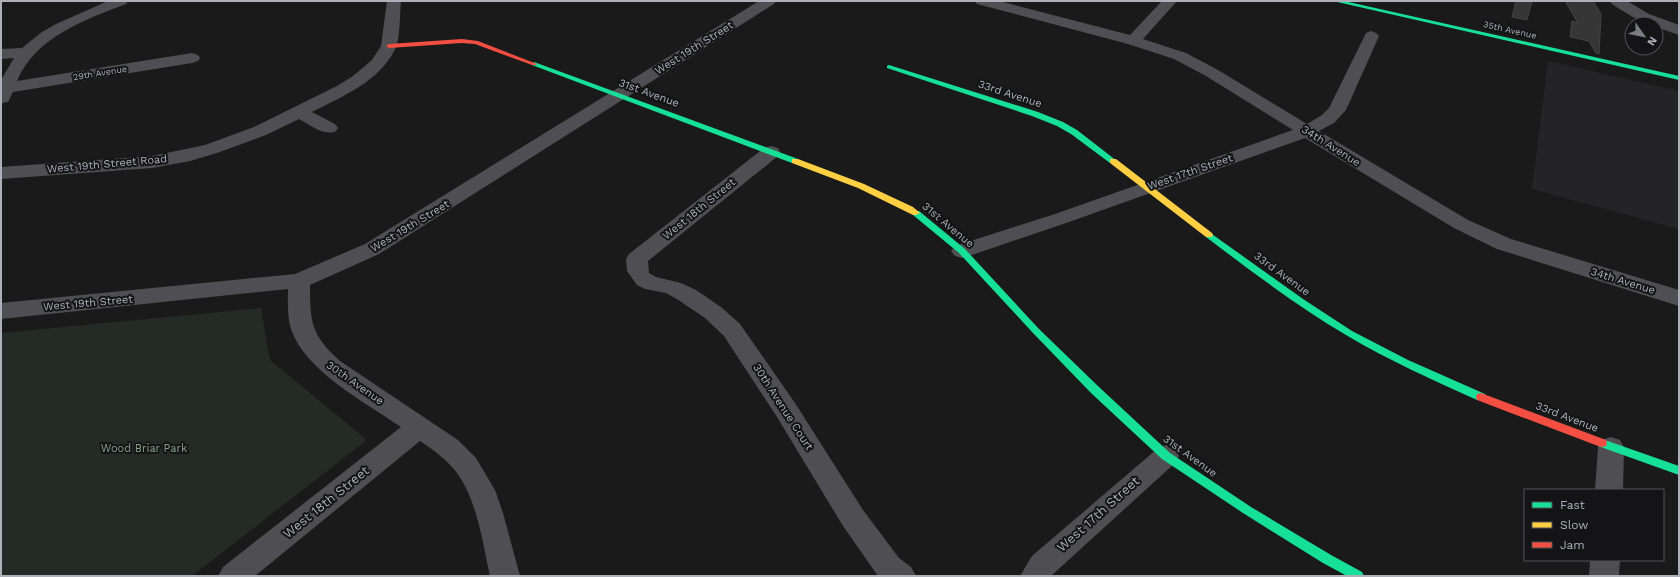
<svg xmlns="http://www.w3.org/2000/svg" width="1680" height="577" font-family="'Work Sans',sans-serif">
  <rect width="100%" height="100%" fill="#1a1a1a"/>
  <!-- built -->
  <polygon fill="#242426" points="1548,61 1679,91 1679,229 1532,189"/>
  <!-- green -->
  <polygon fill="#242a25" points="261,308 270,360 367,440 192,576 1,576 1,333"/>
  <!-- building -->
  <g fill="#363637" stroke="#434346">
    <polygon points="1516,1 1532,1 1527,20 1512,17"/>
    <polygon points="1565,1 1593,1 1601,14 1599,54 1596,53 1589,41 1570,37 1572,21 1578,23"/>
  </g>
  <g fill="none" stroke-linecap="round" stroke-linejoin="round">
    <!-- street -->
    <g fill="#4f4f53" fill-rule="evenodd">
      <path d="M108,1h20l-2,3c-41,16 -91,33 -109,77l175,-28 6,2 2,3 -2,3 -6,2 -179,29 -5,10 -7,1v-23l13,-22 -13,1v-10l21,-1 20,-16 14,-8z"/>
      <path d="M387,1h14c-1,11 -1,37 -5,46 -15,34 -53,49 -84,65l23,12 3,4 -3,4c-13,3 -25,-7 -36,-13l-33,16 -49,18 -27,8 -38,7 -151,11v-12l151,-11 53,-11 49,-18 83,-41 16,-10 19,-16 9,-14z"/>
      <path d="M759,1h17l-2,3 -395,250 -69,31c0,37 1,50 30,76l118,79 18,18 19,32 8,23 17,63h-30c-7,-32 -13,-76 -33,-103 -10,-13 -23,-23 -37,-32l-165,135h-37l5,-9 178,-140c-35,-24 -97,-57 -110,-98 -4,-13 -3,-27 -3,-40l-287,30v-16l294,-29 70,-30z"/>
      <polygon points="975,1 999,1 1130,35 1162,1 1177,1 1143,39 1186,53 1218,70 1307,124 1322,115 1329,108 1366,33 1371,31 1376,33 1379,36 1346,110 1334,123 1319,131 1468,220 1511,239 1679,290 1679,306 1497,249 1454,228 1305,138 1069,222 969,256 962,258 955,256 951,251 955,246 1055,214 1293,130 1206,76 1174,59 1128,44 977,4"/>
      <path d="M1610,1h17l22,13 30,11v10l-23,-8v-3c-16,0 -31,-12 -44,-20z"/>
      <polygon points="771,146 778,148 780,152 778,156 648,261 649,273 656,277 681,283 696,290 721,307 740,324 795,403 863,510 899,558 911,567 916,576 878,576 843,526 777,417 724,336 705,318 680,301 666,293 645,289 637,285 627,271 626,259 629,254 764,148"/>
      <polygon points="1611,437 1620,440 1624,447 1623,490 1595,490 1598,447 1602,440"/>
      <polygon points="1166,445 1175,449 1179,456 1175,463 1051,576 1020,576 1032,556 1157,449"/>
      <polygon points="1590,560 1620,560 1619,576 1589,576"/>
    </g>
    <!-- fast -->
    <g fill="#16e098" fill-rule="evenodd">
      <polygon points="1333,1 1344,1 1679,76 1679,80"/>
      <polygon points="534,62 798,159 799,161 798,163 792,163 532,65 531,64"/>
      <polygon points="889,65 1038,112 1063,122 1077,130 1117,161 1116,163 1110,163 1071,134 1057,126 1032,116 887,68 887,66"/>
      <polygon points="913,211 919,211 965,249 1039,329 1099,387 1170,453 1251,507 1331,555 1362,572 1364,576 1347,576 1323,563 1243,513 1162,459 1091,393 1033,333 959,253 913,215 912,213"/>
      <path d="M1209,232l94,67 49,32 56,29 77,34 1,3 -1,3h-8c-44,-20 -89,-40 -131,-65 -49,-29 -95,-64 -140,-98l-1,-2z"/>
      <polygon points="1602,439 1679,466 1679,475 1598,446 1597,443 1598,440"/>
    </g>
    <!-- slow -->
    <g fill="#ffcf43" fill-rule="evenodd">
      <polygon points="792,159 798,159 864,184 913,207 920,213 916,215 913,215 858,188 792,163"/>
      <polygon points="1110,159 1116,159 1212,233 1213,235 1212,237 1206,237 1110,163"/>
    </g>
    <!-- jam -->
    <g fill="#f24e42" fill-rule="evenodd">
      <polygon points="462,39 478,41 537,64 536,65 532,65 475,44 462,43 389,48 386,46 389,44"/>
      <polygon points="1481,393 1606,440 1607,443 1606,446 1602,447 1598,446 1477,400 1476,397 1477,394"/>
    </g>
  </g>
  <g text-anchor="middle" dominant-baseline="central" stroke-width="4" stroke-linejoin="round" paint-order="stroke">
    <!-- far-street labels -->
    <g font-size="9" fill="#adb0b9" stroke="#141416">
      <text transform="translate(1510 30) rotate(13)">35th Avenue</text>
      <text transform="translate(100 73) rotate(-9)">29th Avenue</text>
    </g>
    <!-- street labels -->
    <g font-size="11" fill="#adb0b9" stroke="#141416">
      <text transform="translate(694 48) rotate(-32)">West 19th Street</text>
      <text transform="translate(649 93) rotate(20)">31st Avenue</text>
      <text transform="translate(1010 94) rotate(18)">33rd Avenue</text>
      <text transform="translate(1331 146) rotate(32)">34th Avenue</text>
      <text transform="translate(107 164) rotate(-5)">West 19th Street Road</text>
      <text transform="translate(1190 172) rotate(-19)">West 17th Street</text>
      <text transform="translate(699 209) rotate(-39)">West 18th Street</text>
      <text transform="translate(948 225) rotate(40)">31st Avenue</text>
      <text transform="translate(410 226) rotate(-31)">West 19th Street</text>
      <text transform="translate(1282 274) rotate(36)">33rd Avenue</text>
      <text transform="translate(1623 281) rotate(17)">34th Avenue</text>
      <text transform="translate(88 303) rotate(-5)">West 19th Street</text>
      <text transform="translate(355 383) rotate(35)">30th Avenue</text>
      <text transform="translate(783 407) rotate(57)">30th Avenue Court</text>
      <text transform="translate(1567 417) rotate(21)">33rd Avenue</text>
      <text transform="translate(1190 456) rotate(36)">31st Avenue</text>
    </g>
    <!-- park labels -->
    <g font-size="11" fill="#87a189" stroke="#141416">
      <text x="144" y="448">Wood Briar Park</text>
    </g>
    <!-- near-street labels -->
    <g font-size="13" fill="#adb0b9" stroke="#141416">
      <text transform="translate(326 502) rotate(-39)">West 18th Street</text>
      <text transform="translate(1098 514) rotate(-42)">West 17th Street</text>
    </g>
  </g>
  <!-- border -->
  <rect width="1680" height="577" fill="none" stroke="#adb0b9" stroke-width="4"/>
  <!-- legend -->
  <rect x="1524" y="489" width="140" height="72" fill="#141416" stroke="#515257"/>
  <rect x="1532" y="502" width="20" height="6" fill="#16e098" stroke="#515257"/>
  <text x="1560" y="509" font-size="12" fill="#adb0b9">Fast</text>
  <rect x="1532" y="522" width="20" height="6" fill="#ffcf43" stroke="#515257"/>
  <text x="1560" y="529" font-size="12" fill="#adb0b9">Slow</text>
  <rect x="1532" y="542" width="20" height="6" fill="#f24e42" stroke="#515257"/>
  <text x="1560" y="549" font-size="12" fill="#adb0b9">Jam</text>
  <!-- north arrow -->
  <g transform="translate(1644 36) rotate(123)"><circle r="19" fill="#141416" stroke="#515257"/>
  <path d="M0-3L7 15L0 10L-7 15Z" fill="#7a7c81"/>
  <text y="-6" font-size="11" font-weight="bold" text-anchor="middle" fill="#adb0b9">N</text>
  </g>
</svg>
